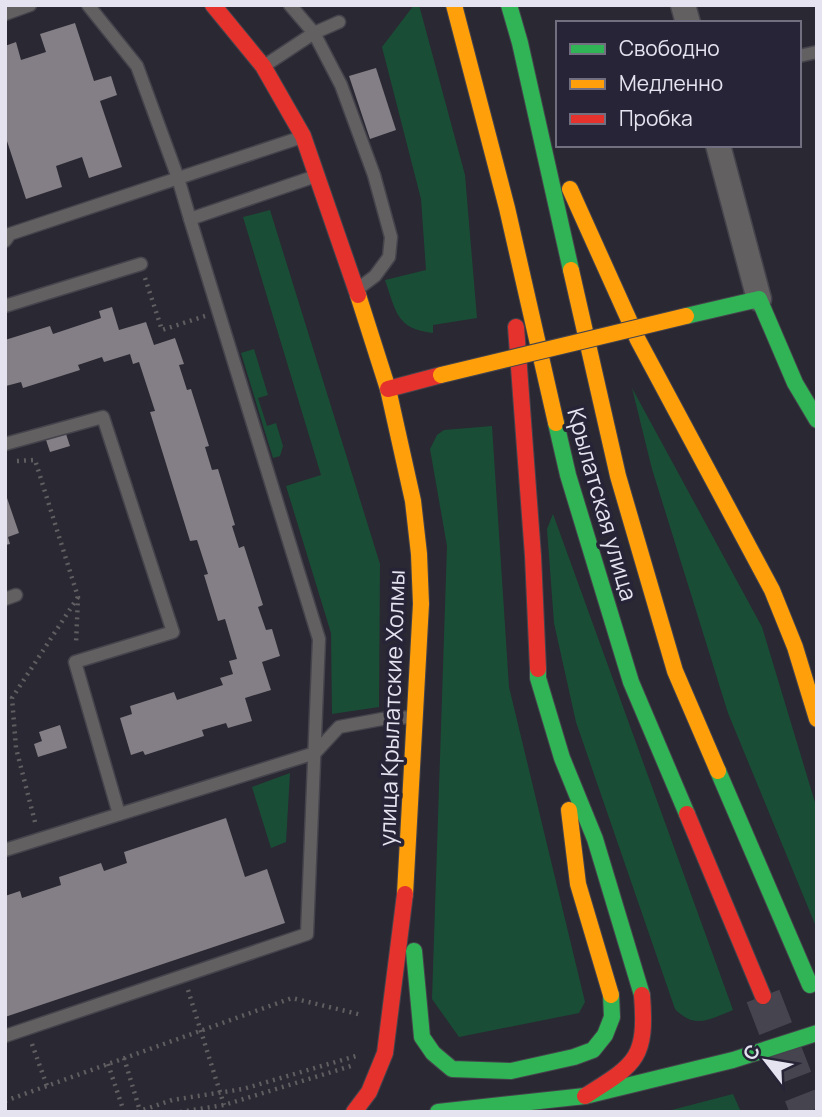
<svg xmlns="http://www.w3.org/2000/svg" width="822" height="1117" font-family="Manrope,sans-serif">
  <rect width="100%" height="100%" fill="#2a2832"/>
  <!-- green -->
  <g fill="#1a4d36">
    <path d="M414,5h5l46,170 12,143 -44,7v8c-37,-4 -37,-22 -48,-53l41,-10 -5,-71 -39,-152z"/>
    <polygon points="270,210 380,564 379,707 332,714 331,633 286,486 321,475 243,217"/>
    <polygon points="254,349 268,395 258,398 267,426 276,423 283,446 280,456 273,458 241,353"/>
    <polygon points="632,388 762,627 817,809 817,929 728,713 652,469"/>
    <polygon points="492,426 509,687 585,1002 579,1013 459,1037 432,999 447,546 430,449 437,435 444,430"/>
    <path d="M553,514l180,496c-23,9 -38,20 -58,-1l-99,-287 -22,-99 -7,-94z"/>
    <polygon points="290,773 286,842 271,848 252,787"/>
    <polygon points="733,1094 741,1112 664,1112"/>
  </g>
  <!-- building -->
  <g fill="#847f86">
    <polygon points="75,23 94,81 111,76 117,95 100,101 122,167 89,178 82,157 56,166 62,187 26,199 5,135 5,46 16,42 21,60 46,52 40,34"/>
    <polygon points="376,68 396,130 370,139 349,76"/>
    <polygon points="112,307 119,330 146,322 154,345 175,338 184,364 179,365 187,390 191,389 209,446 205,447 212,470 218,469 235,525 232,526 239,548 244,546 263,605 258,607 266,630 272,629 280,656 262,662 271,690 245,698 252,721 228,728 226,723 202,730 204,736 145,755 143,751 131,755 120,718 132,714 130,706 174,692 177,700 223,685 220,678 233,674 229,661 237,659 225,619 218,621 204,575 208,574 197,540 190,541 150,412 155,411 139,362 133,364 130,354 104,362 102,357 78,365 80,370 23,388 21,382 6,386 5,383 5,351 7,350 5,340 50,326 53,334 101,318 99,311"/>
    <polygon points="66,434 70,446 50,452 46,440"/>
    <polygon points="6,495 19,533 8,537 10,544 5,545"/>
    <polygon points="60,725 67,748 38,757 34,744 42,741 39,732"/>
    <polygon points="226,818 245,877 267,869 285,923 5,1017 5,896 20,891 22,898 61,885 59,877 101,863 104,871 127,863 124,852"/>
  </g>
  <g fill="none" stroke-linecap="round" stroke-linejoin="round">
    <!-- secondary-tunnel -->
    <polyline stroke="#46444e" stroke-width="35" stroke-dasharray="35 18" stroke-linecap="butt" points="763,996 808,1112"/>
    <defs>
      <g id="lane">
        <polyline points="88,5 137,66 178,178 190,219"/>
        <polyline points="290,5 314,33 339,22"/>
        <polyline points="5,14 30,5"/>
        <polyline points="799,56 817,52"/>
        <polyline points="264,66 314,33 341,85 374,175 391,237 389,257 375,276 359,288"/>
        <polyline points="5,241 10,234 299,138"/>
        <polyline points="5,306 141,264"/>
        <polyline points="5,444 103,417 173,632 75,662 119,814"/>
        <polyline points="5,599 16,595"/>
        <polyline points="5,850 315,753 339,727 382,719 412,717"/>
        <polyline points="5,1036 307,934 319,639 190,219 316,176"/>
      </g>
      <g id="street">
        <polyline points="683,5 688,23"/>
        <polyline points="718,145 759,299"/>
      </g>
      <g id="fast">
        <polyline points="509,5 520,43 571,270"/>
        <polyline points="686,316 759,299 795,383 817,420"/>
        <polyline points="556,423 568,475 631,682 687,814"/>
        <polyline points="538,669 538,678 562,758 595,839 642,995"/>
        <polyline points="718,771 810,985"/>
        <polyline points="414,951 422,1037 433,1053 452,1069 511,1071 574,1057 593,1050 605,1035 612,1017 611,995"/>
        <polyline points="438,1112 585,1096 733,1060 817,1033"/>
      </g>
      <g id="slow">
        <polyline points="454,5 507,208 556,423"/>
        <polyline points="570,189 638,340 772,590 795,647 817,719"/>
        <polyline points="571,270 618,476 675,671 718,771"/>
        <polyline points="358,295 388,389 413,501 419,554 421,604 405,894"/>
        <polyline points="569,810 578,884 611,995"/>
      </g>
      <g id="jam">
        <polyline points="213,5 263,66 303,136 358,295"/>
        <polyline points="516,327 533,556 538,669"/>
        <polyline points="388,389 441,375"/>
        <polyline points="687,814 763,996"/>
        <path d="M585,1096c51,-32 62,-37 57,-101"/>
        <polyline points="354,1112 369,1092 385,1053 405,894"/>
      </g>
    </defs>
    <!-- lane casing -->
    <use href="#lane" stroke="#45434c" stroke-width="15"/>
    <!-- street casing -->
    <use href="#street" stroke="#45434c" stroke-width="27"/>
    <!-- fast casing -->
    <use href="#fast" stroke="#45434c" stroke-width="18"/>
    <!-- slow casing -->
    <use href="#slow" stroke="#45434c" stroke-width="18"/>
    <!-- jam casing -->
    <use href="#jam" stroke="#45434c" stroke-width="18"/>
    <!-- path -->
    <g stroke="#605e61" stroke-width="4.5" stroke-dasharray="2 5" stroke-linecap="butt">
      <polyline points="145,278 162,330 205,316"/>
      <polyline points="17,461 35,460 78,597 76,644"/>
      <polyline points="35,822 16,748 12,698 78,597"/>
      <polyline points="188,990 224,1105"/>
      <polyline points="32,1044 47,1086"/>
      <polyline points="124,1058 140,1111"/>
      <polyline points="108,1064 124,1112"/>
      <polyline points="5,1101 292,998 362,1015"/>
      <polyline points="137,1112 172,1100 243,1089 356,1056"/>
      <polyline points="180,1112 224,1105 351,1066"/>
    </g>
    <!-- lane -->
    <use href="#lane" stroke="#636061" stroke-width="12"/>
    <!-- street -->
    <use href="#street" stroke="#636061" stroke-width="24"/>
    <!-- fast -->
    <use href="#fast" stroke="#30b455" stroke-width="16"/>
    <!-- slow -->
    <use href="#slow" stroke="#ff9f0a" stroke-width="16"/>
    <!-- jam -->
    <use href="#jam" stroke="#e5322d" stroke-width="16"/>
    <defs>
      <polyline id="slow-bridge" points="441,375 686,316"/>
    </defs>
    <!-- slow-bridge casing -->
    <use href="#slow-bridge" stroke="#45434c" stroke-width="18" stroke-linecap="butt"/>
    <!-- slow-bridge -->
    <use href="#slow-bridge" stroke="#ff9f0a" stroke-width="16"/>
  </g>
  <g text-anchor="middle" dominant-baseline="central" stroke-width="7" stroke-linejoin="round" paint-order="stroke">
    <!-- street labels -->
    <g font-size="23" fill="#e5e3f0" stroke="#262436">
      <text transform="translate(603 504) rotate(74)">Крылатская улица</text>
      <text transform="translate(391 708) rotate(-88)">улица Крылатские Холмы</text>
    </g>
  </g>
  <!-- border -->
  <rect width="822" height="1117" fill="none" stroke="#e5e3f0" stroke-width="14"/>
  <!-- legend -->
  <rect x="556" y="21" width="245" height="126" fill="#262436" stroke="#727080" stroke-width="2"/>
  <rect x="570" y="44" width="35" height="10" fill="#30b455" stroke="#727080" stroke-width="2"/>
  <text x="619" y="56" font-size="21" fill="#e5e3f0">Свободно</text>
  <rect x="570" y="79" width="35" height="10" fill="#ff9f0a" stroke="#727080" stroke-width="2"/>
  <text x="619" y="91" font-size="21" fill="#e5e3f0">Медленно</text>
  <rect x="570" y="114" width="35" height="10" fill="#e5322d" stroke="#727080" stroke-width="2"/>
  <text x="619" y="126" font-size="21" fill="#e5e3f0">Пробка</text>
  <!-- north arrow -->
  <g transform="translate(766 1061) rotate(301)" stroke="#262436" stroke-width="5" paint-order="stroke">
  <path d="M0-5L12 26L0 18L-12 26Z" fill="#e5e3f0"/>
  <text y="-10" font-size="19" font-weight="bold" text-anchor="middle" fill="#e5e3f0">С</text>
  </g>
</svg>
